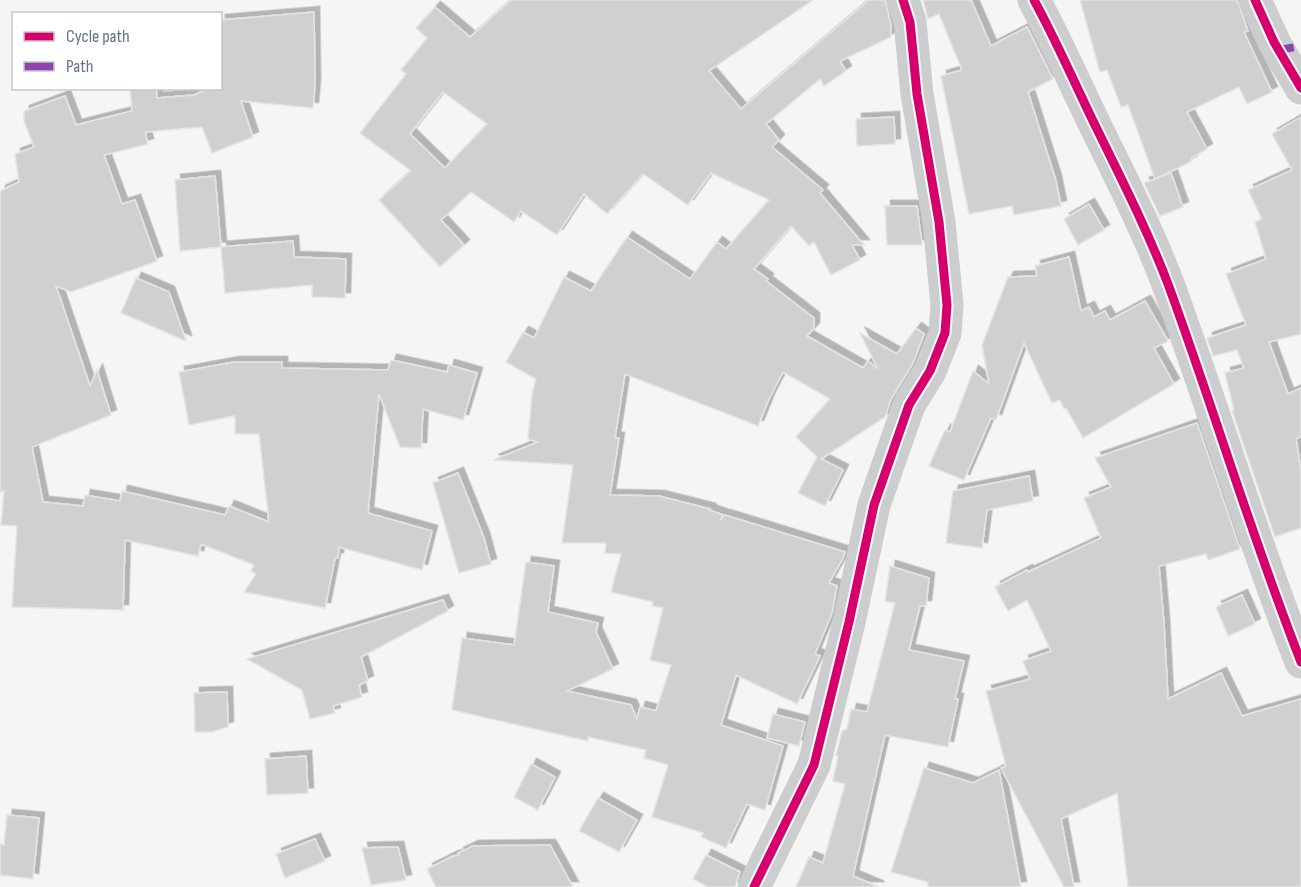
<svg xmlns="http://www.w3.org/2000/svg" width="1301" height="887" font-family="'Sofia Sans Condensed',sans-serif">
  <defs>
    <filter id="shadow"><feDropShadow dx="5.5" dy="-5.5" stdDeviation="0" flood-color="#0004"/></filter>
  </defs>
  <rect width="100%" height="100%" fill="#f5f5f3"/>
  <!-- building -->
  <g fill="#cfd0d0" stroke="#e4e4e3" stroke-width="1.5" fill-rule="evenodd" filter="url(#shadow)">
    <path d="M511,0h302l-104,71 32,38 128,-109h16l6,25v12l-51,24 6,10 -22,15 -4,-7 -54,45 13,16 -7,7 51,43 -3,3 44,52h-12l8,15 -29,15 -17,-33 -5,4 -18,-20 -37,43 14,10 -2,2 48,37v10l-7,8 56,32 5,-7 10,8 -18,-36 37,21 19,-26 8,6 -11,29 -22,36 -6,18 -64,42 22,11 -18,36 -27,-13 19,-36 -21,-20 34,-38 -47,-27 -14,27 -11,27 -133,-52 -10,64h4l-9,57 49,1 51,13 -1,1 14,5 -3,5 5,-5 120,37 -2,6 -14,25 8,3 -5,27 -17,41 5,2 -23,48 -61,-29 -15,50 62,21 -18,64 -18,-6 -21,44 -25,-11 2,-4 -51,-16 16,-52 -24,-7 2,-8 -58,-13v4l-136,-31 10,-72 52,7 12,-83 28,4 -6,46 50,11 -2,9 17,37 -46,22 64,14 6,14 3,-12 16,4 15,-46 -21,-5 13,-52 -11,-2 1,-4 -42,-10 10,-38 -16,-1 1,-10h-44l11,-78 -80,-5 45,-18 -10,-3 4,-45 4,-15 -30,-17 17,-30 11,6 30,-61 27,14 36,-54 63,42 27,-37 9,7 43,-49 -58,-27 -23,32 -45,-31 -36,40 -23,-20 -27,41 -36,-24 -7,11 -43,-30 -30,28 23,25 -24,22 -61,-67 32,-29 -51,-38 46,-59 -5,-4 26,-32 -11,-10 19,-21 35,30zM443,92l44,32 -42,44 -35,-34z"/>
    <polygon points="923,0 971,0 991,46 1027,27 1053,79 1028,92 1056,181 1061,206 1014,215 1012,206 969,214 941,76 962,70 939,14 928,19"/>
    <polygon points="1080,0 1237,0 1248,31 1244,32 1272,92 1247,104 1239,87 1187,112 1207,149 1191,158 1192,161 1155,179 1171,173 1183,207 1160,216 1144,183 1155,179 1128,105 1121,107 1107,70 1100,72"/>
    <polygon points="314,12 315,85 313,108 241,101 253,137 212,153 202,127 145,132 148,144 104,155 122,204 135,200 157,261 71,292 56,286 90,386 97,370 111,415 32,447 43,502 83,506 85,495 120,501 122,491 225,515 229,506 269,522 259,434 235,434 235,416 189,425 179,372 234,362 282,362 282,368 388,370 391,360 447,372 449,365 477,373 463,420 423,409 421,448 400,447 379,394 368,513 432,531 422,570 339,547 338,558 335,558 325,608 244,592 256,574 251,571 254,565 201,544 198,556 125,540 123,610 12,607 17,526 1,525 4,491 0,492 0,191 19,182 15,154 34,147 24,121 24,111 65,96 76,125 132,111 130,88 156,88 157,98 194,95 211,88 220,88 220,20"/>
    <polygon points="894,117 895,144 857,146 856,119"/>
    <polygon points="1301,117 1301,334 1269,342 1288,394 1301,388 1301,436 1296,439 1301,470 1301,528 1275,537 1232,411 1234,410 1225,373 1244,368 1237,350 1213,356 1207,338 1246,325 1226,274 1266,259 1255,222 1262,219 1248,190 1292,170 1272,134"/>
    <polygon points="215,176 221,247 180,251 175,180"/>
    <polygon points="1089,204 1104,230 1078,245 1064,219"/>
    <polygon points="885,206 917,206 922,245 887,245"/>
    <polygon points="293,241 294,257 346,259 345,298 312,297 312,285 225,293 221,247"/>
    <polygon points="1069,257 1081,311 1089,307 1094,317 1105,311 1110,320 1145,301 1168,341 1154,348 1174,384 1083,438 1066,408 1064,409 1060,400 1052,403 1024,343 996,420 991,418 964,480 929,466 945,430 950,432 973,371 989,384 982,345 1008,277 1037,276 1035,266"/>
    <polygon points="136,278 169,292 186,341 121,313"/>
    <polygon points="1197,423 1240,549 1208,560 1206,554 1159,566 1164,624 1168,699 1221,673 1242,716 1301,699 1301,887 1128,887 1117,793 1061,819 1074,887 1064,887 1001,768 1006,766 986,691 1030,679 1023,661 1051,651 1027,600 1008,611 995,587 1027,570 1028,572 1101,538 1084,498 1111,487 1095,458"/>
    <polygon points="458,473 484,538 491,564 459,573 433,483"/>
    <polygon points="1029,476 1033,501 987,510 982,548 946,543 953,491"/>
    <polygon points="890,566 929,578 926,606 920,606 909,650 964,661 955,699 958,699 948,747 885,735 853,876 879,887 796,887 809,857 823,863 845,784 833,781 838,756 836,755 842,731 847,729 851,709 867,712 895,603 885,601"/>
    <polygon points="1242,595 1255,624 1228,636 1216,607"/>
    <polygon points="443,600 448,611 361,657 368,681 359,685 362,697 333,706 335,713 310,719 302,690 247,659"/>
    <polygon points="227,692 228,727 211,732 195,732 194,693"/>
    <polygon points="773,714 805,722 799,746 767,738"/>
    <polygon points="306,756 308,793 267,795 265,759"/>
    <polygon points="531,764 555,777 538,810 514,797"/>
    <polygon points="924,768 973,783 999,770 1021,887 928,887 928,882 891,872"/>
    <polygon points="598,798 637,820 619,852 579,831"/>
    <polygon points="7,815 39,818 33,879 0,875 0,844 4,845"/>
    <polygon points="315,839 325,861 285,878 276,854"/>
    <polygon points="550,845 573,887 436,887 427,869 453,856 459,855 458,853 473,846"/>
    <polygon points="398,847 406,880 371,885 362,848"/>
    <polygon points="706,855 740,872 735,887 708,887 693,879"/>
  </g>
  <g fill="none" stroke-linecap="round" stroke-linejoin="round">
    <!-- minor -->
    <g stroke="#cccdce" stroke-width="33">
      <path d="M1034,0c22,40 40,82 60,123 26,53 53,106 74,161 46,125 84,254 133,378"/>
      <polyline points="1255,0 1274,42 1301,88"/>
      <polyline points="754,887 814,765 849,622 874,505 909,405 930,371 945,333 947,305 939,222 917,94 910,22 903,0"/>
    </g>
    <!-- quiet -->
    <polyline stroke="#8e44ad" stroke-width="8" stroke-dasharray="15 8" stroke-linecap="butt" points="1279,50 1301,46"/>
    <defs>
      <g id="cycleway">
        <path d="M1034,0c22,40 40,82 60,123 26,53 53,106 74,161 46,125 84,254 133,378"/>
        <polyline points="1255,0 1274,42 1301,88"/>
        <polyline points="754,887 814,765 849,622 874,505 909,405 930,371 945,333 947,305 939,222 917,94 910,22 903,0"/>
      </g>
    </defs>
    <!-- cycleway casing -->
    <use href="#cycleway" stroke="#fff" stroke-width="13"/>
    <!-- cycleway -->
    <use href="#cycleway" stroke="#d6006c" stroke-width="9"/>
  </g>
  <!-- legend -->
  <rect x="12" y="12" width="210" height="78" fill="#ffffff" stroke="#c1c7ce" stroke-width="1.5"/>
  <rect x="24" y="32" width="30" height="9" fill="#d6006c" stroke="#c1c7ce" stroke-width="1.5"/>
  <text x="66" y="42" font-size="18" fill="#647384">Cycle path</text>
  <rect x="24" y="62" width="30" height="9" fill="#8e44ad" stroke="#c1c7ce" stroke-width="1.5"/>
  <text x="66" y="72" font-size="18" fill="#647384">Path</text>
</svg>
